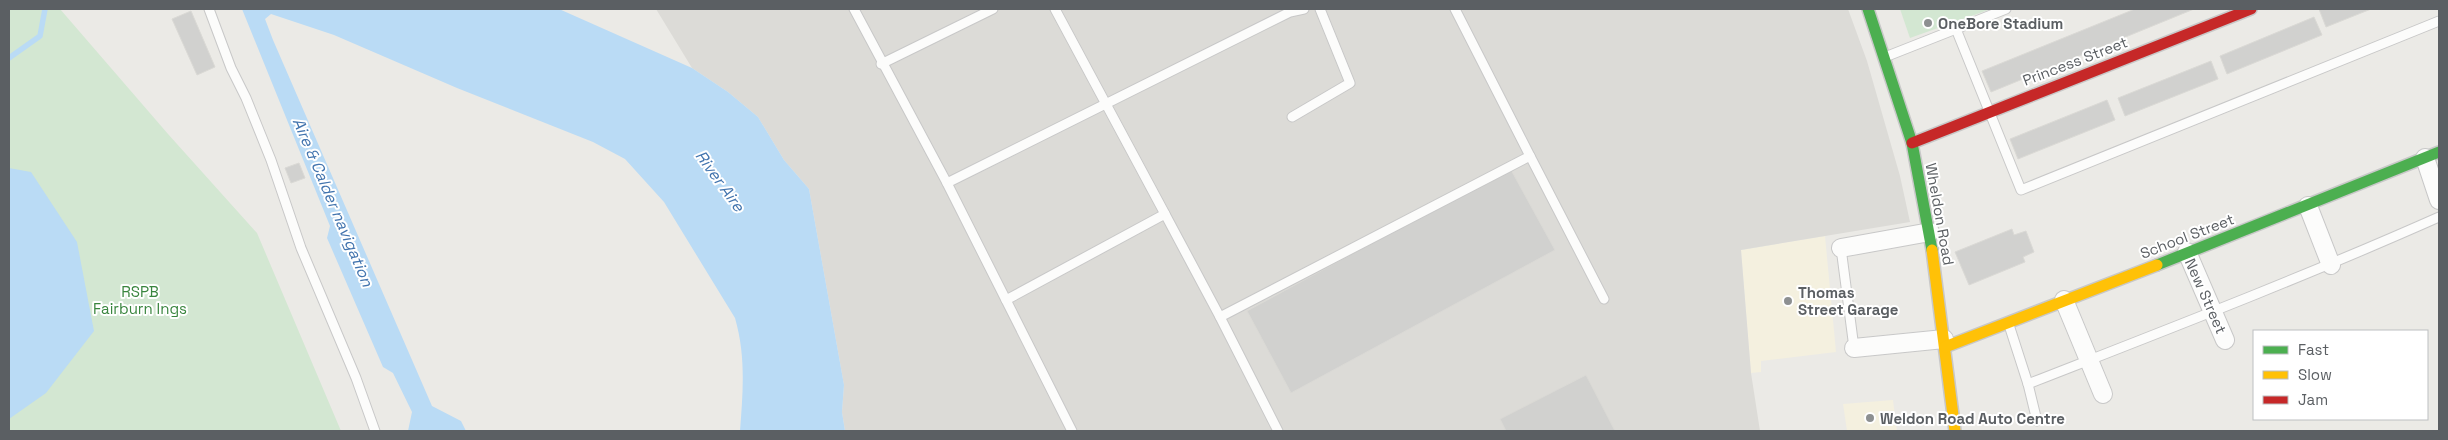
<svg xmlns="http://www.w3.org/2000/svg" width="2448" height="440" font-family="'Space Grotesk',sans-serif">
  <rect width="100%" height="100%" fill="#ebeae6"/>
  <!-- commercial -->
  <g fill="#f4f0df">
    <polygon points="1825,236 1836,352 1761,361 1761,372 1751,373 1741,250"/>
    <polygon points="1893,400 1897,431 1847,431 1843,404"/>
  </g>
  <!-- industrial -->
  <polygon fill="#dcdbd7" points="656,9 1848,9 1867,61 1900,176 1910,222 1741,250 1751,373 1760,431 845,431 842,412 844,385 809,189 784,160 758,117 728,92 692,68"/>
  <!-- green -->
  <g fill="#d3e7d2">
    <polygon points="9,9 60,9 168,134 257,233 341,431 9,431"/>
    <polygon points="1900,9 1991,9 1910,38"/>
  </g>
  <!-- water -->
  <g fill="#badbf5">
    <path d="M242,9h317l133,59 36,24 30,25 26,43 25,29 35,196 -2,27 3,19h-105c3,-39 6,-75 -5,-113l-71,-116 -39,-43 -32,-17 -136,-54 -123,-53 -63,-21 -6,5 8,21 159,366 29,15 5,10h-58l4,-19 -19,-39 -10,-6 -56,-129 3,-12z"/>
    <polygon points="9,168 31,172 77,242 94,331 46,393 9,419"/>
  </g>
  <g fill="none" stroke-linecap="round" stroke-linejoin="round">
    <!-- stream -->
    <polyline stroke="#badbf5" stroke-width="5.5" points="9,58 40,36 45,9"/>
  </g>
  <!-- building -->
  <g fill="#d1d1cf" stroke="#dad9d5">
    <polygon points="2135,9 2194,9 1991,92 1982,71"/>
    <polygon points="2319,9 2371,9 2326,27"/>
    <polygon points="191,11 215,67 197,75 172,19"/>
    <polygon points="2314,17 2322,35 2227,74 2220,56"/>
    <polygon points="2211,61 2218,79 2125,116 2118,98"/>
    <polygon points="2107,100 2115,120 2018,159 2010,139"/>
    <polygon points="299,163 305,178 291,183 285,168"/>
    <polygon points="1510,168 1555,250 1291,393 1247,311"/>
    <polygon points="2012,229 2014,235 2026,231 2034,252 2023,257 2025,262 1969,285 1955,252"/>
    <polygon points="1586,375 1615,431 1506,431 1500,419"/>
  </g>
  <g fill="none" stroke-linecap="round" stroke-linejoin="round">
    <defs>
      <g id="lane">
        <polyline points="209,9 231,68 246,98 271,160 301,248 356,378 375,431"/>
        <polyline points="854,9 947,183"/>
        <polyline points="1055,9 1165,214"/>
        <polyline points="2006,9 1956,29 2021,190 2439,21"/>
        <polyline points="1885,57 1956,29"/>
        <polyline points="881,64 993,9"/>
        <polyline points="1292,117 1350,83 1320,9"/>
        <polyline points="1530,156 1604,299"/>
        <polyline points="1841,248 1854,348"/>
        <polyline points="1006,300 1165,214 1220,317 1530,156 1455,9"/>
        <polyline points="1220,317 1278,431"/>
        <polyline points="2009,325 2028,384 2037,421"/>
        <path d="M2028,384c138,-54 276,-107 411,-167"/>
        <polyline points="1072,431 947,183 1290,12 1304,9"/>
      </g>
      <g id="street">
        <polyline points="2425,158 2439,200"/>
        <polyline points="2308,206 2331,265"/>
        <polyline points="1841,248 1930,232"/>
        <polyline points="2187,252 2225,340"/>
        <polyline points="2064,300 2103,394"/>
        <polyline points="1854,348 1944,339"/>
      </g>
      <g id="fast">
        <polyline points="1868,9 1912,143 1932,250"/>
        <polyline points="2157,265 2439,152"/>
      </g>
      <g id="slow">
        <polyline points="1932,250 1955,431"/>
        <polyline points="1945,347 2157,265"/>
      </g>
      <polyline id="jam" points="1912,143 2251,9"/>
    </defs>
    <!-- lane casing -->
    <use href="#lane" stroke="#c8c8c8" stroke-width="11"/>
    <!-- street casing -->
    <use href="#street" stroke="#c8c8c8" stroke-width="20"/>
    <!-- fast casing -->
    <use href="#fast" stroke="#c8c8c8" stroke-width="14"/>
    <!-- slow casing -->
    <use href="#slow" stroke="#c8c8c8" stroke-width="14"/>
    <!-- jam casing -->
    <use href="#jam" stroke="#c8c8c8" stroke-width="14"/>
    <!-- lane -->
    <use href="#lane" stroke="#fcfcfb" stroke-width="9"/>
    <!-- street -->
    <use href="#street" stroke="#fcfcfb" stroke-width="18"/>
    <!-- fast -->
    <use href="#fast" stroke="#4caf50" stroke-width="11"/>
    <!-- slow -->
    <use href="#slow" stroke="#ffc107" stroke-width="11"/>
    <!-- jam -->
    <use href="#jam" stroke="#c62828" stroke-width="11"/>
  </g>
  <!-- markers -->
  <g fill="#8d9091" stroke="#fff" stroke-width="2">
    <circle cx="1928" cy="23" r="5"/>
    <circle cx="1788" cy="301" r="5"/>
    <circle cx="1870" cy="418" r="5"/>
  </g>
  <g text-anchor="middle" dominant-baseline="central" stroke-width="4" stroke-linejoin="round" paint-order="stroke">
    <!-- poi labels -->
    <g font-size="15" font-weight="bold" fill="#5b5f63" stroke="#fff" text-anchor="start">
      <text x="1938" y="23">OneBore Stadium</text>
      <text x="1798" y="292">Thomas<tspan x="1798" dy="17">Street Garage</tspan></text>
      <text x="1880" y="418">Weldon Road Auto Centre</text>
    </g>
    <!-- street labels -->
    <g font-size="15" fill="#5b5f63" stroke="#fff">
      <text transform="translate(2075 61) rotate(-21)">Princess Street</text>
      <text transform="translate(1940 214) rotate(80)">Wheldon Road</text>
      <text transform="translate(2187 236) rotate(-21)">School Street</text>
      <text transform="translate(2206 296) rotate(66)">New Street</text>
    </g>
    <!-- park labels -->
    <g font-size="15" fill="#39853e" stroke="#fff">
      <text x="140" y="291">RSPB<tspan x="140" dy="17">Fairburn Ings</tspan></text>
    </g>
    <!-- water labels -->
    <g font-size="16" font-style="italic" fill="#4274ae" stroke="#fff">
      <text transform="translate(720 181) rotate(54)">River Aire</text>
      <text transform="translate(333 202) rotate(67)">Aire &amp; Calder navigation</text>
    </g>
  </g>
  <!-- border -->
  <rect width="2448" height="440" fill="none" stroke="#5b5f63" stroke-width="20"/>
  <!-- legend -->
  <rect x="2253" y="330" width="175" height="90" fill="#ffffff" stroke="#bdbfc1"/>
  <rect x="2263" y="346" width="25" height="8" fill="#4caf50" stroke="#bdbfc1"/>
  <text x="2298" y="355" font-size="15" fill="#5b5f63">Fast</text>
  <rect x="2263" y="371" width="25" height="8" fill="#ffc107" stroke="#bdbfc1"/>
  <text x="2298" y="380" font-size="15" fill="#5b5f63">Slow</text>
  <rect x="2263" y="396" width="25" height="8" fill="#c62828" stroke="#bdbfc1"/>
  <text x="2298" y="405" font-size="15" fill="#5b5f63">Jam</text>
</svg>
